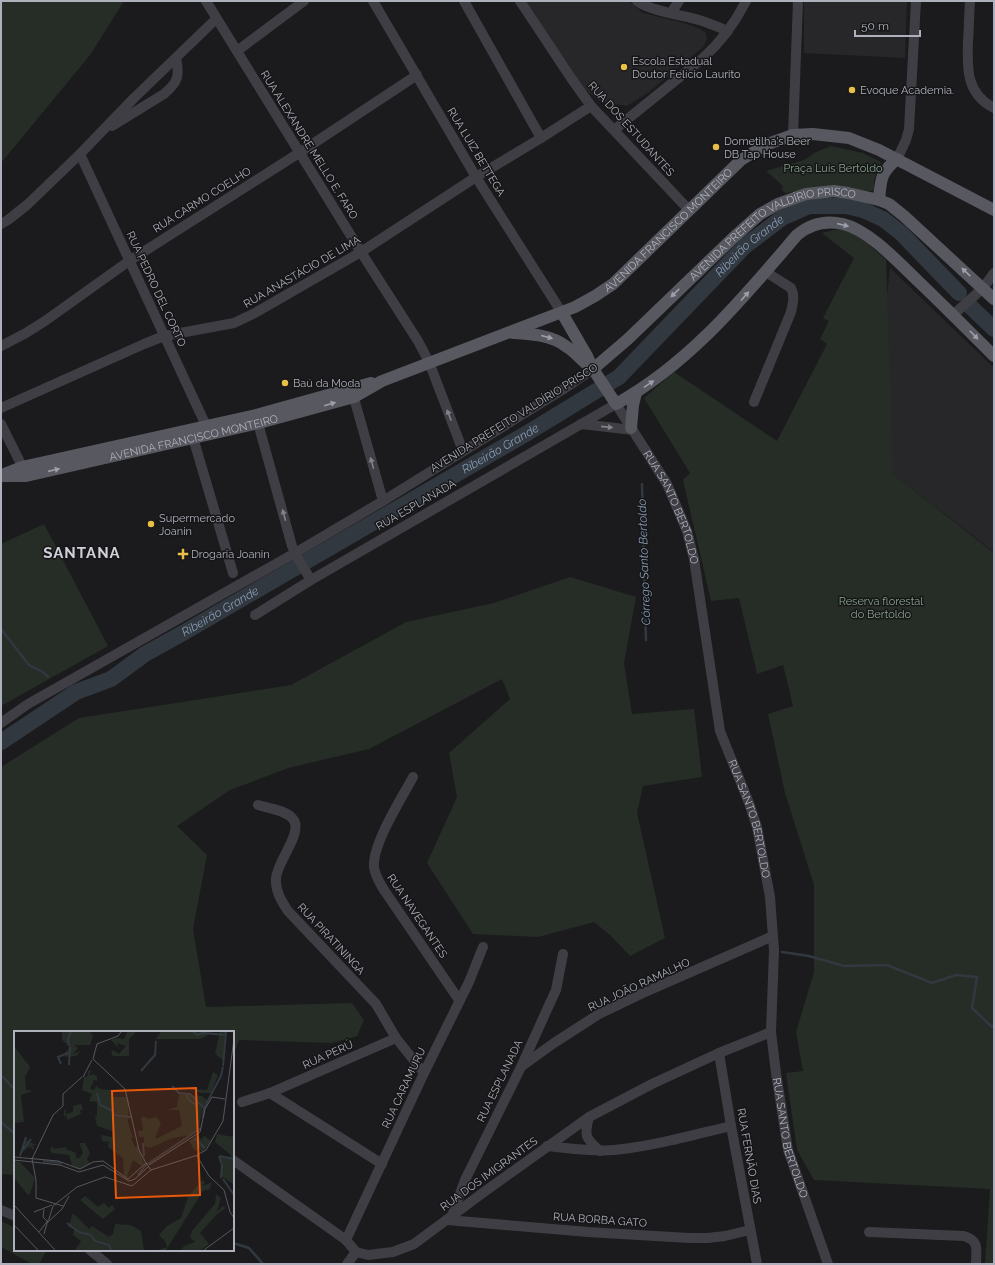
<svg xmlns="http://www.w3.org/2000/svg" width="995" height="1265" font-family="Raleway,sans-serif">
  <rect width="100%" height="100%" fill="#1b1b1d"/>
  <!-- built -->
  <g fill="#27272a">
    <polygon points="526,1 629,1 643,13 684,23 700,29 706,33 707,39 703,47 649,92 627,106 601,102 581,86"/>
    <polygon points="804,1 907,1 905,58 804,53"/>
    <polygon points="890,268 994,368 994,552 893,474 852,306 887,296"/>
  </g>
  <!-- green -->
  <g fill="#252d26">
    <polygon points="1,1 124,1 90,55 1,163"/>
    <polygon points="831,146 863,153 881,162 874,180 874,191 810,189 786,193 781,190 783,188 782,185 766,171 804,160 814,153"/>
    <polygon points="838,229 856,233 886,260 893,474 994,553 994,1264 985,1264 990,1189 814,1180 797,1150 786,1073 803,1071 796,1032 814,972 814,885 785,793 768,714 793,706 783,665 757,674 739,598 711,601 683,480 690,473 644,398 674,372 777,441 827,344 820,339 829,321 823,318 854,258 822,233"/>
    <polygon points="44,524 108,646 1,706 1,544"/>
    <polygon points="570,577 636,597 624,663 632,714 694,709 702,777 643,786 637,813 665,938 630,956 610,935 594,922 538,937 473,934 427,863 457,797 449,753 510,699 502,679 369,749 288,768 230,790 177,826 207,855 193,929 206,1007 352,1003 364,1020 357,1036 332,1043 239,1040 233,1056 233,1032 15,1032 15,1175 1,1174 1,767 79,718 291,685 406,622 494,603"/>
    <polygon points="1,1221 15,1228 15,1250 47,1250 39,1264 32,1264 1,1247"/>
  </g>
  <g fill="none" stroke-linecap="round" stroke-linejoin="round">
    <!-- stream -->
    <g stroke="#313840" stroke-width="2.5">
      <polyline points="642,484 646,640"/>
      <polyline points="1,629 29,665 43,672 48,677"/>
      <polyline points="64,693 68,697"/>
      <polyline points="782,952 809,956 844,966 887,965 932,983 956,975 977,977 972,1008 991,1026 994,1027"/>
      <polyline points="1,1075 15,1090"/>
      <polyline points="1,1122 15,1134"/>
      <polyline points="233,1243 249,1248 263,1264"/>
    </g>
    <!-- river -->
    <g stroke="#313840" stroke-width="16">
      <polyline points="971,307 994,329"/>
      <path id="s1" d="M1,742l75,-50 35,-13 34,-25 38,-21 346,-201 90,-55 126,-131 37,-28 27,-12h37l17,4 20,9 18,14 58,60"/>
    </g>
    <!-- minor -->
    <g stroke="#3e3e44" stroke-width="10">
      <polyline points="206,1 361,252 418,341 429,362 463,451"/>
      <polyline points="373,1 476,177 562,313"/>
      <polyline points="464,1 541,138"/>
      <polyline points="520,1 571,78 591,106 689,210"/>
      <path d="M637,1c13,10 45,14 62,19 10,3 19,7 29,11"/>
      <path d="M970,1c-1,13 -1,27 -2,40 -1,27 -2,53 26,67"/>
      <polyline points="671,13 679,1"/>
      <polyline points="237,51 304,1"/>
      <path d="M112,126l52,-32c14,-12 16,-18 12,-36"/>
      <path d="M614,130l88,-71c18,-16 33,-36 44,-58"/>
      <polyline points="793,135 798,1"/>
      <polyline points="80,154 209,432"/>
      <polyline points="897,159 906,140 909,129 916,1"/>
      <polyline points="1,224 8,220 28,204 80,154 134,98 216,19"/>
      <polyline points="953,315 983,288 994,273"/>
      <polyline points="1,346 26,333 45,321 129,261 299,153 417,75"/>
      <polyline points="352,391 383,501"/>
      <path d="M754,402l37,-90c2,-9 4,-16 0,-24l-25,-16"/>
      <polyline points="1,408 144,344 164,336 234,323 255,313 361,252 476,177 541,138 591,106"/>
      <polyline points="256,416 292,546 298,559 311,580"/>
      <polyline points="1,424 25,472"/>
      <polyline points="581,424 633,430"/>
      <polyline points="191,431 233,573"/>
      <path id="s2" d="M255,615l56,-35 305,-176 51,80 20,47 7,28 26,172 29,72 8,24 13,70 4,53 -3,82 5,41 12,77 40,114"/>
      <polyline points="1,723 28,704 295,553 383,501 562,390 593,369"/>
      <path d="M413,777c-11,21 -41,67 -39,90 1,9 6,16 10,23l75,110"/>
      <path d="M258,805c10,3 28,5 35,14 11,13 -17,44 -17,60 -1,12 6,23 12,32l88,93 20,34 28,35"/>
      <polyline points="719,1053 731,1126 757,1264"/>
      <polyline points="522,1066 554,1043 599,1014 643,993 773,936"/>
      <polyline points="270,1093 382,1164"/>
      <polyline points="242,1102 270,1093 396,1038"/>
      <path d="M589,1117c-5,19 -4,21 11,34"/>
      <path d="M547,1146c22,2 45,6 67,4 40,-4 79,-15 117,-24"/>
      <polyline points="233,1160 346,1240 356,1252 368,1255 393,1252 414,1244 484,1192 589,1117 652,1084 719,1053 771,1032"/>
      <polyline points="1,1210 15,1216"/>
      <polyline points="452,1216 465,1180 521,1067 550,1003 556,990 563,954"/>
      <polyline points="447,1220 588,1232 689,1238 708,1238 725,1236 750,1230"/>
      <path d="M869,1232l95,4c16,5 12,14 12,28"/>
      <polyline points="346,1240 424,1073 469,982 483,947"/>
      <polyline points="90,1250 107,1264"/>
      <polyline points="347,1264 356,1252"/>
    </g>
    <!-- major -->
    <g stroke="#585960" stroke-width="12">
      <path d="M879,200c2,-20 1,-27 18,-41"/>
      <path d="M562,313l25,43 6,13 23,35c74,-41 127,-106 181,-169 13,-11 29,-15 46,-11 26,6 56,39 75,57 26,25 51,50 76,75"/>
      <path d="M513,333c19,1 39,2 54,14 8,5 14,13 22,19"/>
      <path id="s3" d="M593,369l35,-30 105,-101 27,-24 18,-10 28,-10 28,-3 14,2 31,7 10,4 15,12 90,83"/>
      <polyline points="631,428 633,405 636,393"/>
      <polyline points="4,474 22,467 256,415 371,383"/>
      <path id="s4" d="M2,476h24l233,-53 95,-26 28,-16 193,-74 20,-11 18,-12 128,-124 24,-15 28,-10 20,-1 36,4 30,12 115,60"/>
    </g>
  </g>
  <!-- one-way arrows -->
  <defs><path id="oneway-solid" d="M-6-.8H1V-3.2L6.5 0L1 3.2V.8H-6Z"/></defs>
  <g fill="#9d9fa9">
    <use href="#oneway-solid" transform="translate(843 225) rotate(14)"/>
    <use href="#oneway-solid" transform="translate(966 272) rotate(-137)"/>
    <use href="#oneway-solid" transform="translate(675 293) rotate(136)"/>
    <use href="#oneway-solid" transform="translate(745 296) rotate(-48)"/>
    <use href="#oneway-solid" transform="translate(974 335) rotate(46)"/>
    <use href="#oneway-solid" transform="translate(547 337) rotate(15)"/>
    <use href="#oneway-solid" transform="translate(649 384) rotate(-34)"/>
    <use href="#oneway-solid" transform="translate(330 404) rotate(-16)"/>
    <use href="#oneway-solid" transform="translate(54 470) rotate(-13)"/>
  </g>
  <g fill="#81838b">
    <use href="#oneway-solid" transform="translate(449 415) rotate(-111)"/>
    <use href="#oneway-solid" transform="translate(607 427) rotate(6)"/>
    <use href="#oneway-solid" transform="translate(372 463) rotate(-105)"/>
    <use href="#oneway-solid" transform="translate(284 515) rotate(-105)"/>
  </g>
  <!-- markers -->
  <g fill="#e8c047" stroke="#161618" stroke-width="1.5">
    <circle cx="624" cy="67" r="4"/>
    <circle cx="852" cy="90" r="4"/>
    <circle cx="716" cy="147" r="4"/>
    <circle cx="285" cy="383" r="4"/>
    <circle cx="151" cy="524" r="4"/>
    <path d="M181 548h4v4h4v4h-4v4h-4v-4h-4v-4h4z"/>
  </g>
  <g text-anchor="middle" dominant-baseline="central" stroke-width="3" stroke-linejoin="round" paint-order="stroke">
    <!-- poi labels -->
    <g font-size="11" fill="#aeb1bb" stroke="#161618" text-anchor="start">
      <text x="632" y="61">Escola Estadual<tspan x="632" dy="13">Doutor Felício Laurito</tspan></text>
      <text x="860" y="90">Evoque Academia.</text>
      <text x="724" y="141">Dometilha's Beer<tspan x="724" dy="13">DB Tap House</tspan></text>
      <text x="293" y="383">Baú da Moda</text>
      <text x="159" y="518">Supermercado<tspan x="159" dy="13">Joanin</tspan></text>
      <text x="191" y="554">Drogaria Joanin</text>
    </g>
    <!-- street labels -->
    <g font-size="11" fill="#aeb1bb" stroke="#161618">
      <text transform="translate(631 129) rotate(48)">RUA DOS ESTUDANTES</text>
      <text transform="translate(309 145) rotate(58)">RUA ALEXANDRE MELLO E. FARO</text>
      <text transform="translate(476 152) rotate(59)">RUA LUIZ BETTEGA</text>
      <text transform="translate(202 200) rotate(-32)">RUA CARMO COELHO</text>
      <text stroke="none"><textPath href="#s4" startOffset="722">AVENIDA FRANCISCO MONTEIRO</textPath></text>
      <text stroke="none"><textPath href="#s3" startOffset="231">AVENIDA PREFEITO VALDÍRIO PRISCO</textPath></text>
      <text transform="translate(302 272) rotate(-30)">RUA ANASTÁCIO DE LIMA</text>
      <text transform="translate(156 289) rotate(65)">RUA PEDRO DEL CORTO</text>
      <text transform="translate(514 418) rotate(-32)">AVENIDA PREFEITO VALDÍRIO PRISCO</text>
      <text stroke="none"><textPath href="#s4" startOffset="196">AVENIDA FRANCISCO MONTEIRO</textPath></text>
      <text transform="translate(416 505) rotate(-30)">RUA ESPLANADA</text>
      <text stroke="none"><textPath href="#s2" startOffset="536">RUA SANTO BERTOLDO</textPath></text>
      <text stroke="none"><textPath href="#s2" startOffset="860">RUA SANTO BERTOLDO</textPath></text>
      <text transform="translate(417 916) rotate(56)">RUA NAVEGANTES</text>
      <text transform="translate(331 939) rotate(47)">RUA PIRATININGA</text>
      <text transform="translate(639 985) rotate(-25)">RUA JOÃO RAMALHO</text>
      <text transform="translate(328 1055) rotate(-24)">RUA PERÚ</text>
      <text transform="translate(500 1081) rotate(-64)">RUA ESPLANADA</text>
      <text transform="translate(404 1088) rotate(-65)">RUA CARAMURU</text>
      <text stroke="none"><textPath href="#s2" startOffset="1184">RUA SANTO BERTOLDO</textPath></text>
      <text transform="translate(749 1156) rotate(80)">RUA FERNÃO DIAS</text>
      <text transform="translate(489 1174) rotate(-36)">RUA DOS IMIGRANTES</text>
      <text transform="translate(600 1220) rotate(4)">RUA BORBA GATO</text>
    </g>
    <!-- park labels -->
    <g font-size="11" fill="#86a58b" stroke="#161618">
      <text x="833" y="168">Praça Luis Bertoldo</text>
      <text x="881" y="601">Reserva florestal<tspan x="881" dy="13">do Bertoldo</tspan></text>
    </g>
    <!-- water labels -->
    <g font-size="12" font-style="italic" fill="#889bb4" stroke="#161618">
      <text stroke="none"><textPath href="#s1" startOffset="904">Ribeirão Grande</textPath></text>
      <text stroke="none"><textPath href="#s1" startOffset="580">Ribeirão Grande</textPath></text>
      <text transform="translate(644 562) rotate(-92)">Córrego Santo Bertoldo</text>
      <text stroke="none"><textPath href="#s1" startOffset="256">Ribeirão Grande</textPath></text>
    </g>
    <!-- district labels -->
    <g font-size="15" font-weight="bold" letter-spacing="1" fill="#cfd0d8" stroke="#161618">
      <text x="82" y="553">SANTANA</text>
    </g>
  </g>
  <!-- overview -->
  <g transform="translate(14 1031)">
    <rect width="220" height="220" fill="#1b1b1d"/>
    <path d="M48,1h28l3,4 -3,9h-16l4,3 -5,6 8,-3 -5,5 -10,1 -2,-3 6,-7 -8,-7zM113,1h9l-7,7v17h-16l-2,-3 2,-3 6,4 7,-8 -9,-3 1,5 -7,-8 4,-2 9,1zM147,1h45l2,3 -7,4h-45zM206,1h5l-2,28 -8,-6zM0,15l16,21 -5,10 1,13 7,1 -12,4 3,27 -10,1zM75,39l2,1 -2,5 4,-2 4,2v5l-3,-1 -4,9 4,1 2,-4 4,3 13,1v7h14l2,3 -1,22 5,15 -2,1 4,9 3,-1 6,17 -2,3 -9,-6 -6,16 3,2 -6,-2 -1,-18 -15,-11 1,-5 -7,-1 -1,-6 11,2v-6l-15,-5 -2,-10 2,-1v-13l-8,-1 3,-7 -10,-4 2,-13h3zM199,41l5,3 -7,18h-11l-8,-4 15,1zM165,63l23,2 5,4 -5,9 -3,20 -8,6 -18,3 -23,10 -6,-2v-9h-5l-1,-6 5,-1 -2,-12 3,-2 3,3 10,-2 4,6 -6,16 27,-13 -3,-16h-13l11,-3zM67,73l2,6h-3l1,4 -14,6v-4l-2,-1 -1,5v-10h2l-1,4 8,-2v-6zM203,103l17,3 -1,47 -12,-8 2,-12 -5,-8 12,2 1,-3 -16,-13zM184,104l3,5 3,-4 7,5 -9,12 -3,-5 -4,3 -6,-10zM12,106v3l3,1 1,-2v3l7,3h-5l2,2 -1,4 -2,-4 -4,1 -8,8zM65,112h6l5,10 -3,6 3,4 -10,6 -8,-4 -3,-10 -17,-2 -2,-3 2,-4 2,3 12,-2v2l10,4v5h4l3,-6zM0,130l6,1 15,16 -5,16 -2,1 -14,-17zM188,149l3,2 -2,4 9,-4 -2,7 -7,2 -37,59h-8l9,-3 -2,-6 -6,-6 8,-9 14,-8 7,-21zM202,163l5,4 -4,14 6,-6 3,2 -10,7 -16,18 9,11 -8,6h-20l3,-4 11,-4 -5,-5 2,-6 23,-27zM71,165l13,11 6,-4 5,5 3,-3 3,4 -12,10 -23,-19zM59,182l16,16 3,-3 17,11 4,-3 2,-10 16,1 10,6 3,19h-69l6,-9 -8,-6 1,-6 -6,-2z" fill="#252d26"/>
    <path fill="none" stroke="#313840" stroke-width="2" d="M179,1l4,3 6,-2 23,2M55,15l-1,-7 3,-7M47,33l-3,-7 10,-4M55,34l1,-18M209,35l3,-34M127,40l14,-16 1,-14M158,55l7,7 11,1 14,14M83,62l3,12 13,6 1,4 17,2M171,62l4,7 9,6M189,87l1,-10 17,-32 2,-9M180,107l11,10M129,112l1,13M9,119l8,-11M6,125l6,-19M205,125l3,9 -1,13M205,125l15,3M29,130l19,2M124,144l8,-10 55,-37M209,148l11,16M53,192l12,9 12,3 4,6 14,4 2,5"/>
    <path fill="none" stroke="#56575c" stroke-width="1" d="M79,28l32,30 14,61 7,13M79,28l4,-15 21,-8 3,-4M69,46l9,-17M183,124l9,-5 17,-29 11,-82M183,125l12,20 15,14 6,22 4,6M0,126l44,4 22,8 13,-7 10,-1 25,18 18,-16 5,7M0,129l46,5 19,7 24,-7 26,16 6,-2 14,-13M135,134l51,-33 5,-23 7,-12 13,2M0,174l41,45M49,175l-27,-8v-18l-4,-21 21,-44 10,-9v-12l19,-17M30,178l-1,8 5,5M20,181l18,-7M0,194l24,25M25,201l10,-13 4,-13 24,-19 28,-10 27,9 19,-16 47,-15M30,203l3,-11 15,-14 7,-13M190,219l30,-22"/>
    <path fill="#e8590c" fill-opacity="0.15" stroke="#e8590c" stroke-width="2" d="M182,57l4,107 -84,3 -4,-107z"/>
    <rect width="220" height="220" fill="none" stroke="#aeb1bb" stroke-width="2"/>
  </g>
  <!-- border -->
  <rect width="995" height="1265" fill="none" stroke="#aeb1bb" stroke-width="4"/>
  <!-- scale -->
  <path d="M855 30v6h65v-6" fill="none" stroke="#aeb1bb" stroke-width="2"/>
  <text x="861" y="30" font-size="12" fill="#aeb1bb" stroke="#161618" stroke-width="3" paint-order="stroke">50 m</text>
</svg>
